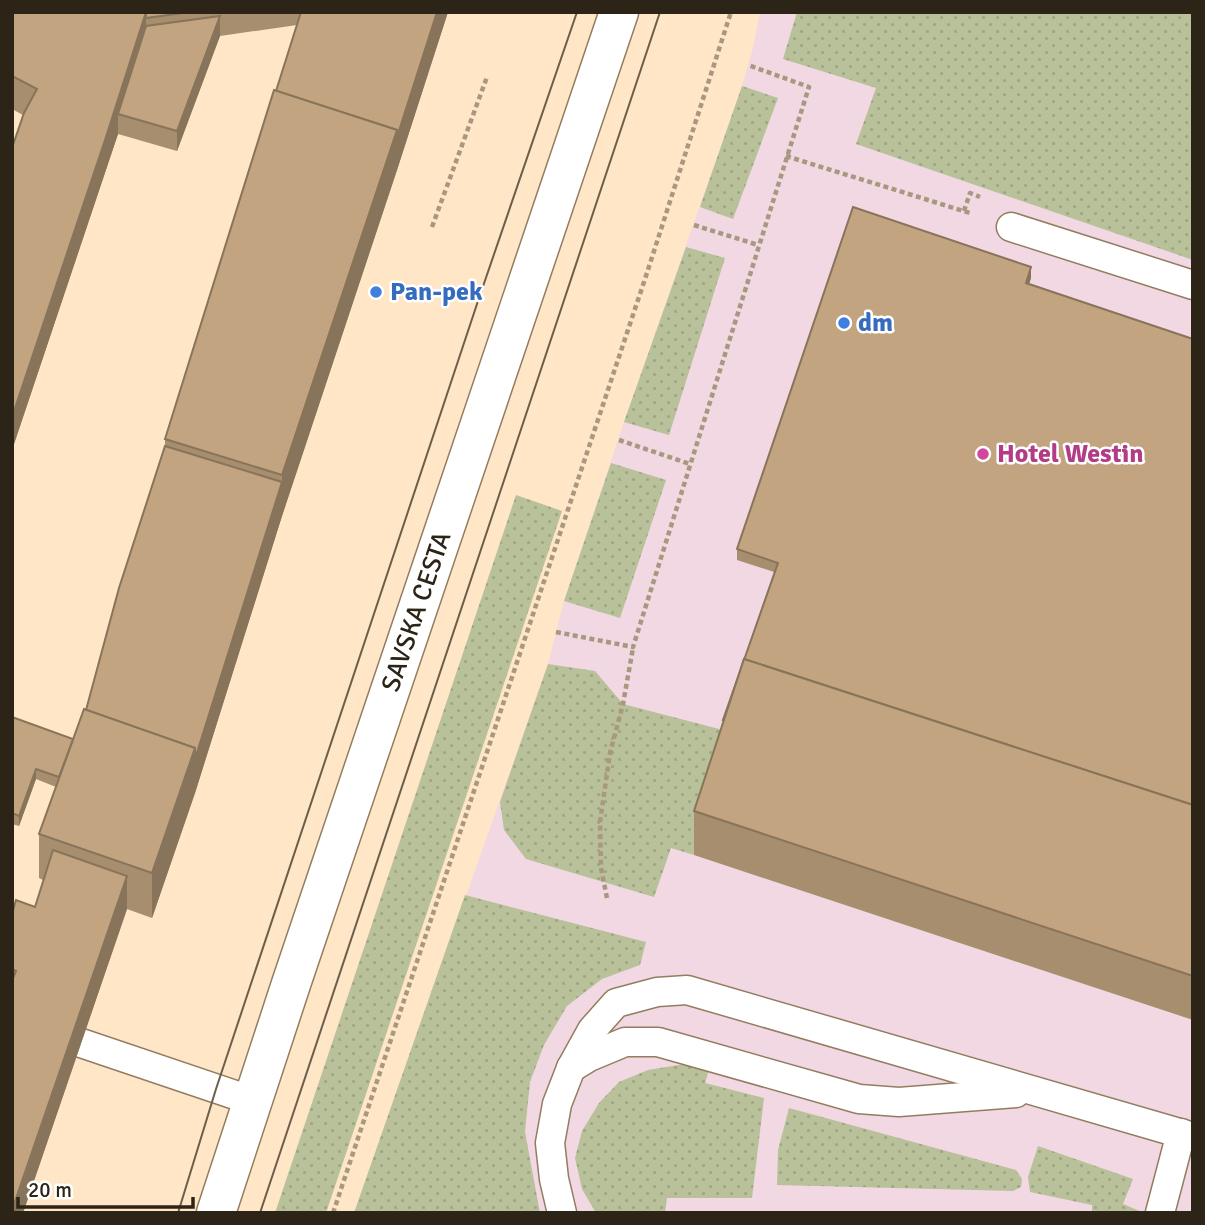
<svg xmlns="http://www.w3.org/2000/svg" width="1205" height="1225" font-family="Signika,sans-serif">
  <defs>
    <pattern id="grass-dots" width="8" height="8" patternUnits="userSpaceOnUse" patternTransform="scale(1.75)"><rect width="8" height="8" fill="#b8c199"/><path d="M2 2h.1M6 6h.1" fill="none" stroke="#9ea683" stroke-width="1.8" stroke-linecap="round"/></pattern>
  </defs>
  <rect width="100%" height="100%" fill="#fee6c6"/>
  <!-- commercial -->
  <polygon fill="#f1d8e3" points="760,12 1193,12 1193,1213 354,1213 548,664 564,601 624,422 742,86 753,48"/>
  <!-- grass -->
  <g fill="url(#grass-dots)">
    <polygon points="797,12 1193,12 1193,260 856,144 876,88 783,59"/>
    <polygon points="742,86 778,98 733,219 700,207"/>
    <polygon points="686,247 725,258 669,435 624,422"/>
    <polygon points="611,463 666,480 620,618 564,601"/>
    <polygon points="516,495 562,511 326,1213 275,1213"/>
    <polygon points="548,664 595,671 623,704 723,730 694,855 671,848 654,897 526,859 504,830 500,802"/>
    <polygon points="465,895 646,942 640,965 602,979 567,1006 544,1045 530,1082 525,1132 540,1213 354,1213"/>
    <polygon points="685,1064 709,1070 705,1083 764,1098 752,1198 667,1198 665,1213 596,1213 582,1189 575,1158 582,1131 599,1103 619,1082 648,1070"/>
    <polygon points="789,1108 1016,1170 1022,1179 1021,1187 1013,1191 777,1185 778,1150"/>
    <polygon points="1038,1146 1133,1179 1123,1204 1142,1212 1092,1213 1092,1205 1030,1192 1028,1177"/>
  </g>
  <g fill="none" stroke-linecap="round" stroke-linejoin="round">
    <defs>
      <g id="service">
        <polyline points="1011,227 1193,285"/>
        <polyline points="81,1043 253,1101"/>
        <polyline points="571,1068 589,1057 625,1042 658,1042 859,1099 899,1102 1016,1093"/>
        <polyline points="562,1213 554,1179 550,1143 557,1104 571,1068 592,1030 616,1003 657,992 687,990 1193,1137"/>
        <polyline points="1160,1213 1181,1133"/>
      </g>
      <g id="secondary">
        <path id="s1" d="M216,1213l75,-229 328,-972"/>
      </g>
    </defs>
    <!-- service casing -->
    <use href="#service" stroke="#937d60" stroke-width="31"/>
    <!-- secondary casing -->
    <use href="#secondary" stroke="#937d60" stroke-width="41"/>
    <!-- path -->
    <g stroke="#a9977f" stroke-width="4.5" stroke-dasharray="5 3.5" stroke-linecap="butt">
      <polyline points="786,156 970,213"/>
      <polyline points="964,211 970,193 980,197"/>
      <polyline points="694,225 758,245"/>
      <polyline points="432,227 487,77"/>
      <polyline points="619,440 690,464"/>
      <polyline points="556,632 633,647 809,87 748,65"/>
      <polyline points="607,898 601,868 600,822 610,753 623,704 633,648"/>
      <polyline points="333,1213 645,279 731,12"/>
    </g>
    <!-- service -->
    <use href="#service" stroke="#fff" stroke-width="28"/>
    <!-- secondary -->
    <use href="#secondary" stroke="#fff" stroke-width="38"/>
    <!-- tram -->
    <g stroke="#6b5e4c" stroke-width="2">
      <polyline points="178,1213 216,1089 478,301 577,12"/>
      <polyline points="260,1213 660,12"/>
    </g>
  </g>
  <!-- wall -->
  <g fill="#a78e6e">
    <polygon points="12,12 448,12 397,170 282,516 195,793 152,918 127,909 23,1213 12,1213 12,914 35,907 43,880 39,878 39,834 56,787 36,779 19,826 12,824 12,717 73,739 86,710 165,446 165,439 297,25 220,36 177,151 118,134 12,450 12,148 23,115 12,109"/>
    <polygon points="1031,278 1029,284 1193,339 1193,1020 694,855 694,811 723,724 723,720 774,572 737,560 737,549"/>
  </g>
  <!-- shaded-wall -->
  <g fill="#88745a">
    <polygon points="146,12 146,46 118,114 118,134 12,450 12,417"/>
    <polygon points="437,12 448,12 397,170 282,516 195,793 195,759 282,482 282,475"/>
    <polygon points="220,16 220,36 177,151 177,131"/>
    <polygon points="1031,267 1031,278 1026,293 1026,283"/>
    <polygon points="195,748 195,793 152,918 152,873"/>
    <polygon points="36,769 36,779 19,826 19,816"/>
    <polygon points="127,876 127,909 23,1213 12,1213"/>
  </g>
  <!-- building -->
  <g fill="#c2a580" stroke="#88745a" stroke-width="2">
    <polygon points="12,12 146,12 105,140 12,417 12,148 24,113 37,89 12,76"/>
    <polygon points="146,12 190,12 146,18"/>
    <polygon points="301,12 437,12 397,137 397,130 276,91"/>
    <polygon points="220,16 177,131 118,114 146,26"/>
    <polygon points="274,90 397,130 282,475 165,439"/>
    <polygon points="853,207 1031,267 1026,283 1193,339 1193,805 744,659 724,720 723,720 778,563 737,549"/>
    <polygon points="165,446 282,482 195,759 195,748 86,710 119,588"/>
    <polygon points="744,659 1193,805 1193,976 694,811"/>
    <polygon points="84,709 195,748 152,873 39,834"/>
    <polygon points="12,717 73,739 59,777 36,769 19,816 12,813"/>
    <polygon points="53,850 127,876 12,1210 12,981 16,971 12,969 12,914 16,900 35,907"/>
  </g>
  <!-- markers -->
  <g fill="#3f7fe0" stroke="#fff" stroke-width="2.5">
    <circle cx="376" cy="292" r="7"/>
    <circle cx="844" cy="323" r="7"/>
  </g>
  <circle fill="#d1479c" stroke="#fff" stroke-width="2.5" cx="983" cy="454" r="7"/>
  <g text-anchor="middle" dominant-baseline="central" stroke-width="5" stroke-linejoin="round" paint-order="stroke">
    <!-- shop labels -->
    <g font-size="26" font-weight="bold" fill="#366cbe" stroke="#fff" text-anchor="start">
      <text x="390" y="292">Pan-pek</text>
      <text x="858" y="323">dm</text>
    </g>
    <!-- hotel labels -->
    <g font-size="26" font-weight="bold" fill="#b23c85" stroke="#fff" text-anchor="start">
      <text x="997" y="454">Hotel Westin</text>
    </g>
    <!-- street labels -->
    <g font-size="26" fill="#2d2418" stroke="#fff">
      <text stroke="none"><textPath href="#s1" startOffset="634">SAVSKA CESTA</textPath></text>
    </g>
  </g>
  <!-- border -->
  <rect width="1205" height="1225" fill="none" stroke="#2d2418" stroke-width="28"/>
  <!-- scale -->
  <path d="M18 1197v10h175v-10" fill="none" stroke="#2d2418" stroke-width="3.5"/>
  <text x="28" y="1197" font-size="21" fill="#2d2418" stroke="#ffffff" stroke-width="5" paint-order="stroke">20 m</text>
</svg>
